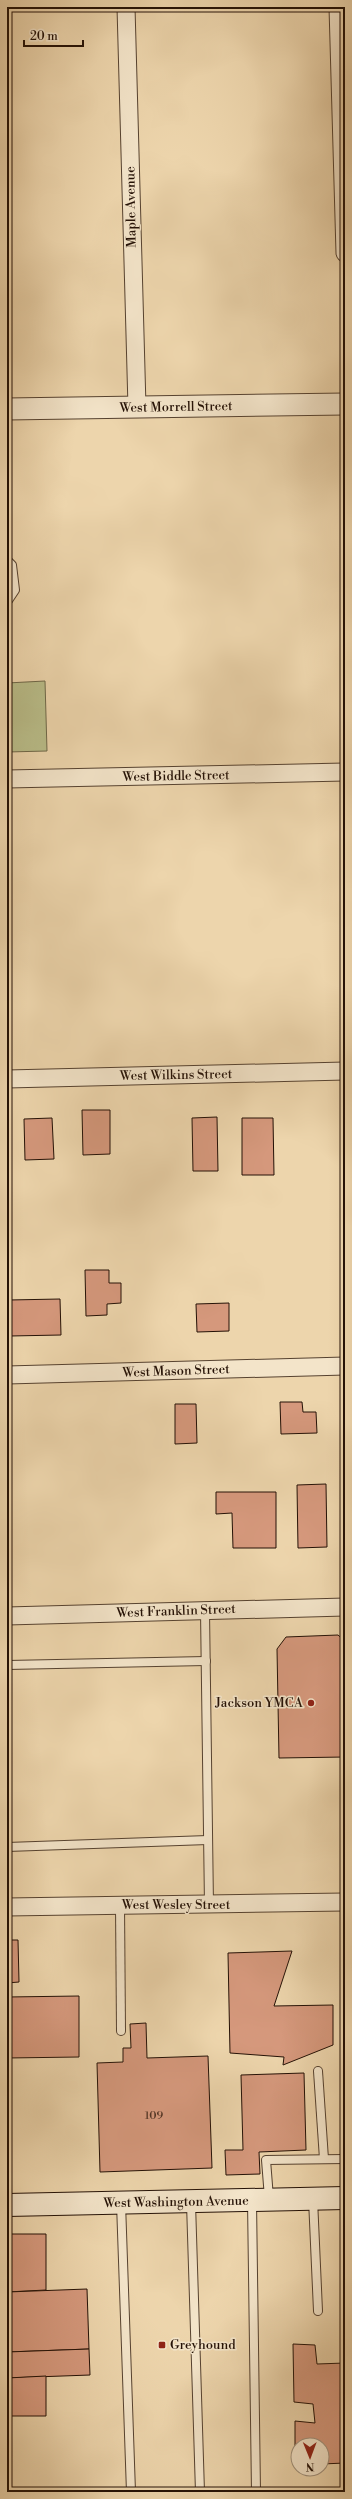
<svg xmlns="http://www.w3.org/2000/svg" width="352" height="2499" font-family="'Libre Bodoni',serif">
  <rect width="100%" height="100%" fill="#edd5ac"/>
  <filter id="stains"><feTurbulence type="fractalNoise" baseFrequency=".005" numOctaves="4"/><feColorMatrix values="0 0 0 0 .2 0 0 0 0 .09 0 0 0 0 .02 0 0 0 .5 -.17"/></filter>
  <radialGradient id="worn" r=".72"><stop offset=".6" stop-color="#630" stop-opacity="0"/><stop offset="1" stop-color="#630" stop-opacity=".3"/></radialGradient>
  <!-- green -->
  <polygon fill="#b9bd89" stroke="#6e6748" points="45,681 47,751 7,752 7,683"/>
  <!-- building -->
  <g fill="#d5987c" stroke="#241106">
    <polygon points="82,1110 110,1110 110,1154 83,1155"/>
    <polygon points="217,1117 218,1171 193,1171 192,1118"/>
    <polygon points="52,1118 54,1159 25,1160 24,1119"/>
    <polygon points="242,1118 273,1118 274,1175 242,1175"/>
    <polygon points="85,1270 109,1270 109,1283 121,1283 121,1303 107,1304 107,1315 86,1316"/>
    <polygon points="60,1299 61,1335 10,1336 9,1300"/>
    <polygon points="229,1303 229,1331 197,1332 196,1304"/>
    <polygon points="280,1402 302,1402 303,1412 316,1412 317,1433 281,1434"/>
    <polygon points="175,1404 196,1404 197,1443 175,1444"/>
    <polygon points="326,1484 327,1547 298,1548 297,1485"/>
    <polygon points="216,1492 276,1492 276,1548 233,1548 232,1513 216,1514"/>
    <polygon points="338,1635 345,1641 345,1757 279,1758 277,1649 286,1637"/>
    <polygon points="7,1940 18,1940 19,1982 7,1983"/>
    <polygon points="292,1951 274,2006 333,2005 333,2045 283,2065 284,2057 230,2053 228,1953"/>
    <polygon points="79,1996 79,2057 7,2058 7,1997"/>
    <polygon points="146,2023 147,2058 208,2056 212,2168 100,2172 97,2063 123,2062 123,2048 131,2048 130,2024"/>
    <polygon points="304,2073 306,2150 259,2152 260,2174 226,2175 225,2150 243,2150 241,2075"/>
    <polygon points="7,2234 46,2234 46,2290 7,2292"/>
    <polygon points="87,2289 89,2349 7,2352 7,2292"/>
    <polygon points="293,2344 315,2345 317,2364 345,2363 345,2463 322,2464 322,2445 298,2445 298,2465 295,2465 295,2421 315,2423 313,2404 294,2402"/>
    <polygon points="89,2349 90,2375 7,2378 7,2352"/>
    <polygon points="46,2376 46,2416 7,2416 7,2378"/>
  </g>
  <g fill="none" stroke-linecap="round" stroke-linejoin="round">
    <defs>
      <g id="service">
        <polyline points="7,560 12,565 15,590 7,602"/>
        <polyline points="205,1611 209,1905"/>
        <polyline points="7,1665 206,1661"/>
        <polyline points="7,1847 208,1840"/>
        <polyline points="120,1905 121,2031"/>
        <polyline points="318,2071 324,2159"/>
        <polyline points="269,2198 266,2160 345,2159"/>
        <polyline points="313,2199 318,2311"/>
        <polyline points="252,2201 256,2492"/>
        <polyline points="121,2203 131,2492"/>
        <polyline points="191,2203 200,2492"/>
      </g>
      <g id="minor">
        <polyline points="126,7 137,407"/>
        <polyline points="338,7 345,253"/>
        <polyline points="7,779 345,772"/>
        <polyline points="7,1079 345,1071"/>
        <polyline points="7,1375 345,1366"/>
        <polyline points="7,1616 345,1607"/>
        <polyline points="7,1907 345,1902"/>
      </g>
      <polyline id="tertiary" points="7,409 345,404"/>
      <polyline id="secondary" points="7,2205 345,2198"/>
    </defs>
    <!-- service casing -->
    <use href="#service" stroke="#564230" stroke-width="10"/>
    <!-- minor casing -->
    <use href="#minor" stroke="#564230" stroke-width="19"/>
    <!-- tertiary casing -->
    <use href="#tertiary" stroke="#564230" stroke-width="23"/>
    <!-- secondary casing -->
    <use href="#secondary" stroke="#241106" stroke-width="24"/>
    <!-- service -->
    <use href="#service" stroke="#f3e4c9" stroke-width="8"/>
    <!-- minor -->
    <use href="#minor" stroke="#f3e4c9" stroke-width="17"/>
    <!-- tertiary -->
    <use href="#tertiary" stroke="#f3e4c9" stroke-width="21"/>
    <!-- secondary -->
    <use href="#secondary" stroke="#f3e4c9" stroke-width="22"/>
  </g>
  <!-- markers -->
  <g fill="#8f2418" stroke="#f3e4c9" stroke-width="1.5">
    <circle cx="311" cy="1703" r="4"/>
    <rect x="158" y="2341" width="8" height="8" rx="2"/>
  </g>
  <g text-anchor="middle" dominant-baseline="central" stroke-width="3" stroke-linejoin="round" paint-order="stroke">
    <!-- number labels -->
    <g font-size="11" fill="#503324">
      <text x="154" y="2116">109</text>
    </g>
    <!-- street labels -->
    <g font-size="13" fill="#241106" stroke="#f3e4c9">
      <text transform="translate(131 207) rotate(-91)">Maple Avenue</text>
      <text transform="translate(176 407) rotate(-1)">West Morrell Street</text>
      <text transform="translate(176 776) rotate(-1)">West Biddle Street</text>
      <text transform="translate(176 1075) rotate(-1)">West Wilkins Street</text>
      <text transform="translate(176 1371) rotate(-2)">West Mason Street</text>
      <text transform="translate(176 1611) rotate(-2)">West Franklin Street</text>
      <text x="176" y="1905">West Wesley Street</text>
      <text transform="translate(176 2202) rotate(-1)">West Washington Avenue</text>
    </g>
    <!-- poi labels -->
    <g font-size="13" fill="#241106" stroke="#f3e4c9" text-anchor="end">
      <text x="303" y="1703">Jackson YMCA</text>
      <text x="170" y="2345" text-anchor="start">Greyhound</text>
    </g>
  </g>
  <!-- margin -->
  <rect width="352" height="2499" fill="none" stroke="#edd5ac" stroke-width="24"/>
  <rect x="8" y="8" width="336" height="2483" fill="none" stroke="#241106" stroke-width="2"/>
  <rect x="12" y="12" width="328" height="2475" fill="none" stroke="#241106"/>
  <!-- north arrow -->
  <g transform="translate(310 2457) rotate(179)"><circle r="19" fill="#f3e4c9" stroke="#a0907b"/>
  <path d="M0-3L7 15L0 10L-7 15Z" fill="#8f2418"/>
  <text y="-6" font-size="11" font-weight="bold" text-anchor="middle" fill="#241106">N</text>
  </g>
  <!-- scale -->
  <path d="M24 40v6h59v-6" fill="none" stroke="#241106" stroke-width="2"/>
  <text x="30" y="40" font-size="12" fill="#241106" stroke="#f3e4c9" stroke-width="3" paint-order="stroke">20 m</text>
  <rect width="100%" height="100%" filter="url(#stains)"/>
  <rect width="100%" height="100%" fill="url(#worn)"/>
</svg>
